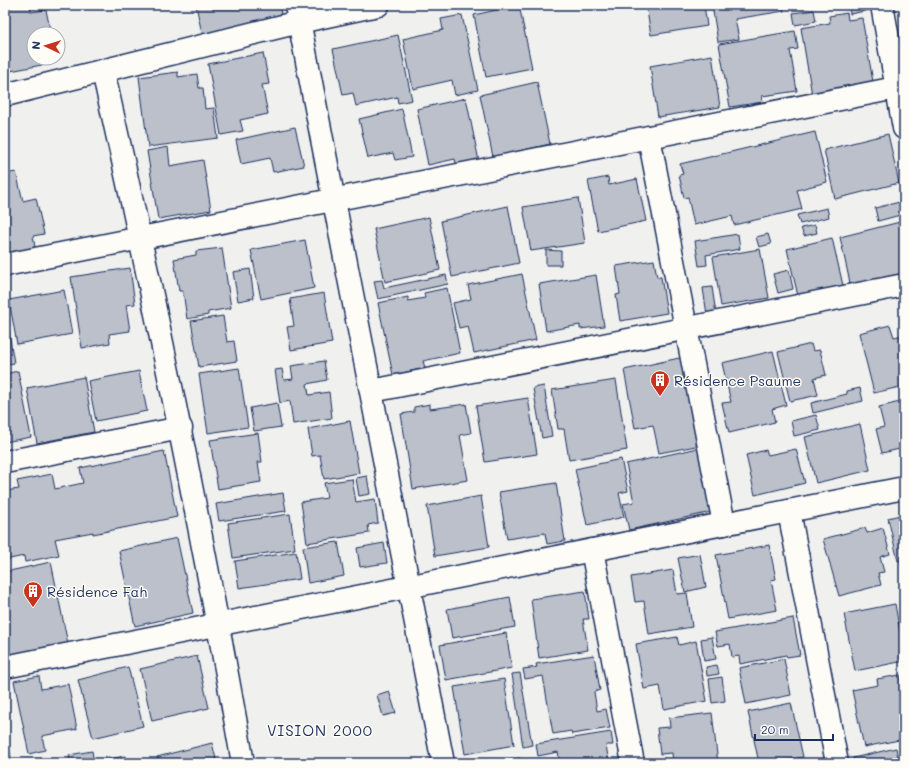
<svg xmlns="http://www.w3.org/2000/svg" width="909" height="768" font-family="Mali,sans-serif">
  <rect width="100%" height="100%" fill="#f0f0ee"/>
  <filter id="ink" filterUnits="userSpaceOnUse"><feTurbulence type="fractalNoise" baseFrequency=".025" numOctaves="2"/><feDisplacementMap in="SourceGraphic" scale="8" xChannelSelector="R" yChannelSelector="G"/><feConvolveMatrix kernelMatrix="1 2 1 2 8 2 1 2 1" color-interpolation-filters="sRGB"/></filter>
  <g filter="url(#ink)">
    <!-- building -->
    <g fill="#bbc0ca" stroke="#1b2f5e">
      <polygon points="5,5 30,5 31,12 46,10 51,34 34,34 34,58 45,58 47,64 5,72"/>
      <polygon points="196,5 279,5 282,18 202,34"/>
      <polygon points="519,5 532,68 486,77 474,15"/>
      <polygon points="646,5 704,5 707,26 651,35"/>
      <polygon points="712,5 783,5 784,11 735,19 739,39 718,42"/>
      <polygon points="802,5 812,5 812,6 803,8"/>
      <polygon points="849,5 869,5 870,10 850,14"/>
      <polygon points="814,10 816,21 795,25 793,13"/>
      <polygon points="847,13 848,20 862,18 873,82 848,86 849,95 813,101 801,28 830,23 829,16"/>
      <polygon points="462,15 478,90 455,95 452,80 413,89 403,39 443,30 441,19"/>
      <polygon points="795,31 798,49 790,50 797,91 762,96 763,102 730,107 719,44"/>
      <polygon points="398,35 412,100 398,103 397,97 356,106 353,93 343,95 333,49"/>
      <polygon points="263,53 269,84 262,85 268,114 240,120 243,131 221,135 208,64"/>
      <polygon points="712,55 720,107 658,117 650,66"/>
      <polygon points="178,72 178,77 197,74 199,88 203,88 205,109 214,108 218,138 148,147 139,77"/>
      <polygon points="537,82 550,144 493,157 480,95"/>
      <polygon points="466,98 480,166 458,171 455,159 428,165 417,109"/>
      <polygon points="402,109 412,157 395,160 393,153 368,158 359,119"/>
      <polygon points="295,127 304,166 273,172 270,158 241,164 236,140"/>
      <polygon points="815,132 827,182 797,190 802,209 734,225 732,216 694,225 688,197 684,198 679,175 683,174 680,164"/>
      <polygon points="888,134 899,183 835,199 824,150"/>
      <polygon points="168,147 170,166 203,160 211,210 158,219 147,151"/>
      <polygon points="16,172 23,201 36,198 44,234 33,236 35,247 5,254 5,174"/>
      <polygon points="608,177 609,185 637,179 646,221 598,231 588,181"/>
      <polygon points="578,198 585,243 531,251 523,207"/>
      <polygon points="904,201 904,214 878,221 875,208"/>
      <polygon points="508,206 519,263 452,277 441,221"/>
      <polygon points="827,208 829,217 800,224 797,215"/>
      <polygon points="429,217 440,270 385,282 374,229"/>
      <polygon points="904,221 904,279 852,292 840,237"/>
      <polygon points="815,225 817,233 804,236 801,228"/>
      <polygon points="738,234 740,249 706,255 707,265 699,266 695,241"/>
      <polygon points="768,234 771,244 759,247 756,237"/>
      <polygon points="832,238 845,294 829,297 827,289 798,296 787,249"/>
      <polygon points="305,240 314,288 261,299 251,250"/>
      <polygon points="222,248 231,308 208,312 208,315 187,319 183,291 179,291 174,259 196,255 196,251"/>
      <polygon points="760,249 769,298 721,306 713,257"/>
      <polygon points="546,250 561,251 561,265 546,265"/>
      <polygon points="654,260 657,277 661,277 667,313 620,321 616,295 620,294 616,266"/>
      <polygon points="130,268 135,304 126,305 130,331 109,334 110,343 82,348 71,277"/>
      <polygon points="250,269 254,298 238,301 233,272"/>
      <polygon points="789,270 793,289 778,293 773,274"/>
      <polygon points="522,274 536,340 474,353 468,326 459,328 453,303 471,299 468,285"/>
      <polygon points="446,275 448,284 378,299 374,281 382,280 384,288"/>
      <polygon points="596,275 604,326 580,329 580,325 546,331 539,284"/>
      <polygon points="712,287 716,314 707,315 703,288"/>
      <polygon points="447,288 460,353 423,361 425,368 393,375 378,303 408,297 408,301 425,298 424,293"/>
      <polygon points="64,290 72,334 17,344 9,300"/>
      <polygon points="324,293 332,343 291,350 287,327 294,326 290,299"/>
      <polygon points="5,308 14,363 5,365"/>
      <polygon points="223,316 227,342 234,341 237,361 199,367 191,321"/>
      <polygon points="890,325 894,337 904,335 904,386 874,393 859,333"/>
      <polygon points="811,344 813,351 820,350 826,375 814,378 818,395 790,401 778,352"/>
      <polygon points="773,351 786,405 772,409 775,422 729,433 722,403 731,402 722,363"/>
      <polygon points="684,357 701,445 659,453 653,425 635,428 624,370"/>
      <polygon points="324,361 327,380 307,384 309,395 329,392 332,418 293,424 290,401 280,403 275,370 282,369 284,380 293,379 291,366"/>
      <polygon points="239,368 248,427 208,433 199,374"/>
      <polygon points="18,371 31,437 5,442 5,374"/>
      <polygon points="139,371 147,411 96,421 88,381"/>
      <polygon points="84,377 94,432 37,443 27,388"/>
      <polygon points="616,380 627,450 569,460 564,429 558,429 552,390"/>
      <polygon points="544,386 552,436 542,438 533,388"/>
      <polygon points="860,388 863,401 813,413 811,403 847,394 847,391"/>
      <polygon points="528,398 537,454 485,462 476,406"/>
      <polygon points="904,401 904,448 882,453 876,429 884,427 879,407"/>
      <polygon points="277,403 281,427 254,431 250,408"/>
      <polygon points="430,404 430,409 466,404 471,433 460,435 468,480 413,489 401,414 414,412 414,407"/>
      <polygon points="816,415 820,430 794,436 791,421"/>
      <polygon points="350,421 359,473 324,479 320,455 312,456 308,429"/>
      <polygon points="860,424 870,470 816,483 805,437"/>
      <polygon points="258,433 262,462 258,462 261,482 218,489 210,440"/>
      <polygon points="703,447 716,511 629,530 623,504 634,502 626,464"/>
      <polygon points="796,449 805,483 755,495 746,455 766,450 768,455"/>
      <polygon points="164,451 177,517 93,534 93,532 55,539 59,555 25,562 24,556 5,560 5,491 19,489 17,481 52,474 55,489 83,483 80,468"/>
      <polygon points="621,459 628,491 619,493 624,517 587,525 575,469"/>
      <polygon points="367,476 370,494 359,496 356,478"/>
      <polygon points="352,479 356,502 375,499 378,523 368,525 369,533 307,543 301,502 327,498 324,483"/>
      <polygon points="556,483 565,541 547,544 545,533 507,539 499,492"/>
      <polygon points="283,493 286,511 219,521 216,504"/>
      <polygon points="481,496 489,547 435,556 427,506"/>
      <polygon points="290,514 295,549 233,558 228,523"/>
      <polygon points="904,514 904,560 898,561 888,518"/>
      <polygon points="865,528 867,533 883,528 890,554 880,557 884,572 878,573 881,585 839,596 823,539"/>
      <polygon points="177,538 193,613 135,626 119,551"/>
      <polygon points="338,542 344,576 308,583 303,547"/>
      <polygon points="384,543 387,563 360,567 357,548"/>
      <polygon points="769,545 776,579 771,580 777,610 728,619 716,555"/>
      <polygon points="296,552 300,579 239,588 235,561"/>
      <polygon points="700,554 706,587 685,592 678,558"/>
      <polygon points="51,562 68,644 6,657 5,650 5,572"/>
      <polygon points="673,570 677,594 687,593 692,627 649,634 644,601 635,602 631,577"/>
      <polygon points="585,591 589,619 583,619 588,650 539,658 531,599"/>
      <polygon points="510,597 515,627 452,638 447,609"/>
      <polygon points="895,604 904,655 904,661 855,671 844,614"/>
      <polygon points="793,618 800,655 787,657 786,655 740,664 739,656 732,657 730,644 718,646 715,632"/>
      <polygon points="506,633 512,668 446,680 440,645"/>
      <polygon points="677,637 679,645 696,641 707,701 664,709 660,686 644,689 636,644"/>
      <polygon points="712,637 716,659 704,661 701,639"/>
      <polygon points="594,655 600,690 594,692 597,711 606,709 610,728 572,734 571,731 553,734 543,676 525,679 523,669 537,667 536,664"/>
      <polygon points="197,656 209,708 152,721 140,669"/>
      <polygon points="784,659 791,695 746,704 739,668"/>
      <polygon points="717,665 719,674 707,676 706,667"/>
      <polygon points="128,667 143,726 93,738 78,680"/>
      <polygon points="520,673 532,745 523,747 512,674"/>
      <polygon points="900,675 904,696 904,739 864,747 852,690 878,685 877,679"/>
      <polygon points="39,676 41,689 68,684 77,729 42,736 45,750 29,754 14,681"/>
      <polygon points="722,677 725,701 712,703 709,679"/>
      <polygon points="504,679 514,745 465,754 454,687"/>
      <polygon points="389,691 396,713 383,716 377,695"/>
      <polygon points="791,703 803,757 772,763 759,763 748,712"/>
      <polygon points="712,713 718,763 673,763 672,753 660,754 657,728 670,727 669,718"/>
      <polygon points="5,726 11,758 5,759"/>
      <polygon points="611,732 613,745 606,745 609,763 560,763 558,752 538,756 536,744"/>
      <polygon points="212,743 217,763 159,763 157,757"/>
      <polygon points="896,748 898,758 904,757 904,763 855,763 853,758"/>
      <polygon points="92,751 94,762 125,756 126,763 70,763 69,755"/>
      <polygon points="520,758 521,763 493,763"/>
      <polygon points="41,759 42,763 27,763 27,762"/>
      <polygon points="149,759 150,763 129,763"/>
      <polygon points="817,761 818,763 804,763"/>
    </g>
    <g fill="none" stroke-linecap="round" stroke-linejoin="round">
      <defs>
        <g id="street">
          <polyline points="296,5 443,763"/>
          <polyline points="882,5 904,128"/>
          <path d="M103,71c52,230 99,460 140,692"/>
          <polyline points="5,95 299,22 378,5"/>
          <polyline points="649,137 724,524"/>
          <polyline points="5,265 896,88"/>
          <polyline points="372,391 904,285"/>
          <polyline points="5,462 181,428"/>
          <polyline points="789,511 837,763"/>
          <polyline points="592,550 633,763"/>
          <polyline points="5,667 904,488"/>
        </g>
      </defs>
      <!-- street casing -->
      <use href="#street" stroke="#1b2f5e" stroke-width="25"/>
      <!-- street -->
      <use href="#street" stroke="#fdfcf7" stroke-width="22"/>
    </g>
  </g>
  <!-- icons -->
  <defs>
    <symbol id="building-pin" viewBox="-11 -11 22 30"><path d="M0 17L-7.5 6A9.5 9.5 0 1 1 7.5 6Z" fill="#c8321e" stroke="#fdfcf7"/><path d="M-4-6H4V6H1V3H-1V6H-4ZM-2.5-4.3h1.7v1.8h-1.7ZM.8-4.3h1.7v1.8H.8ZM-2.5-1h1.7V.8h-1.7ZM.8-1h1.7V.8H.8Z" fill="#fff"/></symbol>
  </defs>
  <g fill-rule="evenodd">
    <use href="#building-pin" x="649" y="369" width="22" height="30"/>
    <use href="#building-pin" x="22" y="580" width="22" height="30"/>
  </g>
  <g text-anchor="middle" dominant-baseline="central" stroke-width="3" stroke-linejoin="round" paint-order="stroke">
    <!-- poi labels -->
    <g font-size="14" fill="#1b2f5e" stroke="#fdfcf7" text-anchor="start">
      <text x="674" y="380">Résidence Psaume</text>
      <text x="47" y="591">Résidence Fah</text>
    </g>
    <!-- neighbourhood labels -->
    <g font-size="15" letter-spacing="1" fill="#1b2f5e" stroke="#fdfcf7">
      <text x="320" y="730">VISION 2000</text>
    </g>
  </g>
  <!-- margin -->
  <rect width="909" height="768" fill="none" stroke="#fdfcf7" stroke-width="20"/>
  <rect x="10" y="10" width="889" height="748" fill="none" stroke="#1b2f5e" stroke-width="1.5" filter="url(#ink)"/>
  <!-- north arrow -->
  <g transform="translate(46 46) rotate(274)"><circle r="19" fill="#fdfcf7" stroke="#a3aaba"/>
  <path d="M0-3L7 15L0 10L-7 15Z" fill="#c8321e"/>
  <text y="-6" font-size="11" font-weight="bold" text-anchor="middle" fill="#1b2f5e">N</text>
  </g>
  <!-- scale -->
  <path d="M755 734v6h78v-6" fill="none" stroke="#1b2f5e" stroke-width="2"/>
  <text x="761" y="734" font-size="12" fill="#1b2f5e" stroke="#fdfcf7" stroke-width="3" paint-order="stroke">20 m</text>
</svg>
